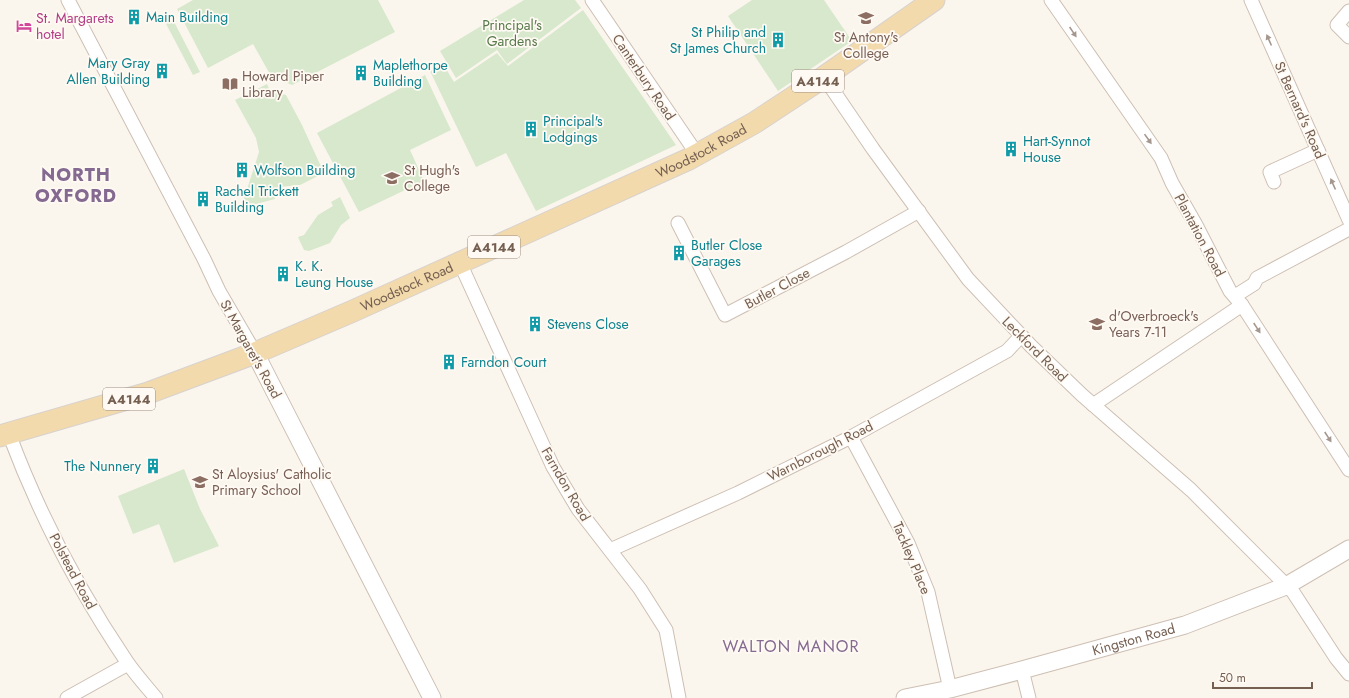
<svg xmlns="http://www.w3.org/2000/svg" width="1349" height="698" font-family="Jost,sans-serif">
  <rect width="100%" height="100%" fill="#fbf6ed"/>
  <!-- green -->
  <g fill="#d7e8cc">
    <polygon points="193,0 378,0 395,32 292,85 271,76 253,44 208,68 177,9"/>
    <polygon points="524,0 575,0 581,8 507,64 497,50 456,78 440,51"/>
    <polygon points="752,0 824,0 852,41 778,91 728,16"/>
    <polygon points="583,10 676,145 536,211 506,153 476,167 430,71 443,64 454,82 497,53 508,66"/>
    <polygon points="170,14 200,72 193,75 163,18"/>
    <polygon points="425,75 451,130 410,150 424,181 359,212 317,133"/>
    <polygon points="267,84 270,91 286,95 302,125 324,173 300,185 279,187 272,190 275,199 241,208 259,152 256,138 235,100"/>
    <polygon points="340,197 350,218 341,225 330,243 309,251 304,250 298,237 304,235 318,215 333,206 331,202"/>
    <polygon points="184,469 200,509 219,546 174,563 159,524 133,534 118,496"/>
  </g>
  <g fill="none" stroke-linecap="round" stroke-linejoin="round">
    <defs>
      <g id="minor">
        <polyline points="68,0 204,259 219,291 255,353"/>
        <polyline points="592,0 697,154"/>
        <polyline points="1051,0 1161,158 1172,183 1196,225 1230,291 1242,305 1349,470"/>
        <polyline points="1251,0 1349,220"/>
        <polyline points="1349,11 1337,25 1349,37"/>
        <polyline points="824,77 873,149 968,279 1031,346 1082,395 1191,490 1293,592 1336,658 1349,674"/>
        <polyline points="1274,182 1270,172 1318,150"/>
        <polyline points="678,223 725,315 846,252 919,211"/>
        <polyline points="460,263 553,467 578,509 640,589 666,630 679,698"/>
        <polyline points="1235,296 1254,284 1257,278 1349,229"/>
        <polyline points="1093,405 1242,305"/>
        <path d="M9,434c30,80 70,157 118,228 9,13 19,24 29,36"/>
        <polyline points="851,437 908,543 928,592 950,689"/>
        <polyline points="610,550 738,493 851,437 1007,351 1021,336"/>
        <polyline points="1022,670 1029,698"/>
        <polyline points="67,698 128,664"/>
      </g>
      <g id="tertiary">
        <polyline points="255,353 432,698"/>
        <path id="s1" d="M905,698l45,-9 72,-19 163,-45 101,-39 63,-37"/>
      </g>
      <g id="primary">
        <path id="s2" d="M0,436l148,-43 107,-40 98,-42 336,-152 65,-36 70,-46 110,-77"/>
      </g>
    </defs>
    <!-- minor casing -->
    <use href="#minor" stroke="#cdbfb3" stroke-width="15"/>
    <!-- tertiary casing -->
    <use href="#tertiary" stroke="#cdbfb3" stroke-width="19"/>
    <!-- primary casing -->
    <use href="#primary" stroke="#d8d2ce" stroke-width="23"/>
    <!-- minor -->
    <use href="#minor" stroke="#fff" stroke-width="13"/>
    <!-- tertiary -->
    <use href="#tertiary" stroke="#fff" stroke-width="17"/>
    <!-- primary -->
    <use href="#primary" stroke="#f2daad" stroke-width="21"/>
  </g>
  <!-- one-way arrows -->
  <defs><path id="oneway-solid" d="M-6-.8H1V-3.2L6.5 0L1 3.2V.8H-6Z"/></defs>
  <g fill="#a5978e">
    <use href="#oneway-solid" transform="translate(1073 32) rotate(56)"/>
    <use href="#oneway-solid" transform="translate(1269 40) rotate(-114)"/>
    <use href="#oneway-solid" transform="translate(1148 139) rotate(55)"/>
    <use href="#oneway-solid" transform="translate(1333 184) rotate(-114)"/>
    <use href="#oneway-solid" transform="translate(1257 328) rotate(57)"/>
    <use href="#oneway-solid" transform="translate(1328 437) rotate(57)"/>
  </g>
  <!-- icons -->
  <defs>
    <symbol id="building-bare" viewBox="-9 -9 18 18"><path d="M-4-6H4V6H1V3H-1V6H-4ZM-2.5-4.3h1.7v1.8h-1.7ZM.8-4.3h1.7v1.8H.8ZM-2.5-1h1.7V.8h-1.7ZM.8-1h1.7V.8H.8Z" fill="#0f9aa8" stroke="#fefaf3" stroke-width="2.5" paint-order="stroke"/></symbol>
    <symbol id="university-bare" viewBox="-9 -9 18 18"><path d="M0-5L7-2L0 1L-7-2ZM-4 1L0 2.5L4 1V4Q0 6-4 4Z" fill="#8d6e63" stroke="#fefaf3" stroke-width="2.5" paint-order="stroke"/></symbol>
    <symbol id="hotel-bare" viewBox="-9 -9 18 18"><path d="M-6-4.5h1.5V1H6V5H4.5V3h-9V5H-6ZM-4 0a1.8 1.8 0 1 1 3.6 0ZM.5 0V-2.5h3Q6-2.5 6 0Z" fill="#d1479c" stroke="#fefaf3" stroke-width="2.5" paint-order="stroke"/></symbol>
    <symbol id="library-bare" viewBox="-9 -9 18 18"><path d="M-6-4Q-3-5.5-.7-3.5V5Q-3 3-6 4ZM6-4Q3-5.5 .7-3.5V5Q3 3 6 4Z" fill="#8d6e63" stroke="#fefaf3" stroke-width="2.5" paint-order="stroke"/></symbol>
    <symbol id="school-bare" viewBox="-9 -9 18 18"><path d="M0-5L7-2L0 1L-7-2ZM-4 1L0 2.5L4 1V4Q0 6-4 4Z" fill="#8d6e63" stroke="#fefaf3" stroke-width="2.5" paint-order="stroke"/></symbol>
  </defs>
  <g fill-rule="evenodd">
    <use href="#building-bare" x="123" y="6" width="22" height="22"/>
    <use href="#university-bare" x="855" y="7" width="22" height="22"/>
    <use href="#hotel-bare" x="13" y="15" width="22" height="22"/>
    <use href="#building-bare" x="767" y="29" width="22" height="22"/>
    <use href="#building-bare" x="151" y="60" width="22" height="22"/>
    <use href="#building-bare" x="350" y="62" width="22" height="22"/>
    <use href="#library-bare" x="219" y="73" width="22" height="22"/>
    <use href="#building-bare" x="520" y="118" width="22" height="22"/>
    <use href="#building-bare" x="1000" y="138" width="22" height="22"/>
    <use href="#building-bare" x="231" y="159" width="22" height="22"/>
    <use href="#university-bare" x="381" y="167" width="22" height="22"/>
    <use href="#building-bare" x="192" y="188" width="22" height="22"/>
    <use href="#building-bare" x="668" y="242" width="22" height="22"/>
    <use href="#building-bare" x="272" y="263" width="22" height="22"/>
    <use href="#building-bare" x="524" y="313" width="22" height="22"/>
    <use href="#school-bare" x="1086" y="313" width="22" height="22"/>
    <use href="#building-bare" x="438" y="351" width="22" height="22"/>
    <use href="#building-bare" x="142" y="455" width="22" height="22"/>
    <use href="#school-bare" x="189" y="471" width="22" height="22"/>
  </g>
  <g text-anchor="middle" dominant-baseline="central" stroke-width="3.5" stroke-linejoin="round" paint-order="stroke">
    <!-- shield labels -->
    <g fill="#fefaf3" stroke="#9e8e82" stroke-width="1">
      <rect x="792" y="70" width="52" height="22" rx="3"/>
      <rect x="468" y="236" width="52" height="22" rx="3"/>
      <rect x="103" y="388" width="52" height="22" rx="3"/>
    </g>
    <g font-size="13" font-weight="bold" fill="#755f51">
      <text x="818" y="81">A4144</text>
      <text x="494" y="247">A4144</text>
      <text x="129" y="399">A4144</text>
    </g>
    <!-- culture labels -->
    <g font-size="14" fill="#0d838f" stroke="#fefaf3" text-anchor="start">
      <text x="146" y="17">Main Building</text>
      <text x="766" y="32" text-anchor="end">St Philip and<tspan x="766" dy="16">St James Church</tspan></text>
      <text x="150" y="63" text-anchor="end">Mary Gray<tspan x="150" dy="16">Allen Building</tspan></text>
      <text x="373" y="65">Maplethorpe<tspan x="373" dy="16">Building</tspan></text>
      <text x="543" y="121">Principal's<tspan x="543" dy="16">Lodgings</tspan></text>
      <text x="1023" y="141">Hart-Synnot<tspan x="1023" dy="16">House</tspan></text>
      <text x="254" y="170">Wolfson Building</text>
      <text x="215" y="191">Rachel Trickett<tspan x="215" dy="16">Building</tspan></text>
      <text x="691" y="245">Butler Close<tspan x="691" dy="16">Garages</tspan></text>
      <text x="295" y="266">K. K.<tspan x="295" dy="16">Leung House</tspan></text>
      <text x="547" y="324">Stevens Close</text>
      <text x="461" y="362">Farndon Court</text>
      <text x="141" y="466" text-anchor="end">The Nunnery</text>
    </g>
    <!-- hotel labels -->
    <g font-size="14" fill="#b23c85" stroke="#fefaf3" text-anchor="start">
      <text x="36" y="18">St. Margarets<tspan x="36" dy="16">hotel</tspan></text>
    </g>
    <!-- park labels -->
    <g font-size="14" fill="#57794a" stroke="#fefaf3">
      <text x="512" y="25">Principal's<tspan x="512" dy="16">Gardens</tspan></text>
    </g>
    <!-- education labels -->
    <g font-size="14" fill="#785e54" stroke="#fefaf3" text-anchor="start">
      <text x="866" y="37" text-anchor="middle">St Antony's<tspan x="866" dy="16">College</tspan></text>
      <text x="242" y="76">Howard Piper<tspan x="242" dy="16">Library</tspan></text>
      <text x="404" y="170">St Hugh's<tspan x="404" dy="16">College</tspan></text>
      <text x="1109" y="316">d'Overbroeck's<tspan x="1109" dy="16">Years 7-11</tspan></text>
      <text x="212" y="474">St Aloysius' Catholic<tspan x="212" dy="16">Primary School</tspan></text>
    </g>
    <!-- street labels -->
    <g font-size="14" fill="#755f51" stroke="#fefaf3">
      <text transform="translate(644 77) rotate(56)">Canterbury Road</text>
      <text transform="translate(1300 110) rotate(66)">St Bernard's Road</text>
      <text stroke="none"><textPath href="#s2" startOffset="758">Woodstock Road</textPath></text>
      <text transform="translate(1200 235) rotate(62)">Plantation Road</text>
      <text stroke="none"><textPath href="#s2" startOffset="434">Woodstock Road</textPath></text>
      <text transform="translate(777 288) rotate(-28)">Butler Close</text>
      <text transform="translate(251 349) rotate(61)">St Margaret's Road</text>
      <text transform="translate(1035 349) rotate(45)">Leckford Road</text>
      <text transform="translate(820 451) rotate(-27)">Warnborough Road</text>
      <text transform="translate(566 484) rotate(60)">Farndon Road</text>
      <text transform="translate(912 558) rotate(67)">Tackley Place</text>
      <text transform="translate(73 571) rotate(62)">Polstead Road</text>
      <text stroke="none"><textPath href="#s1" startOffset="236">Kingston Road</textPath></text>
    </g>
    <!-- quarter labels -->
    <g font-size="16" letter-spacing="1" fill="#846990" stroke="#fefaf3">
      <text x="791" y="646">WALTON MANOR</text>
    </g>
    <!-- district labels -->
    <g font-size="18" font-weight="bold" letter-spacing="1" fill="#846990" stroke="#fefaf3">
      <text x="76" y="175">NORTH<tspan x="76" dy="21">OXFORD</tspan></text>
    </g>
  </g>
  <!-- scale -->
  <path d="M1213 682v6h99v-6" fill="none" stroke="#755f51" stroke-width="2"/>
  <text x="1219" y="682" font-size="12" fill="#755f51" stroke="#fefaf3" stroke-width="3" paint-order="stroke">50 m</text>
</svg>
